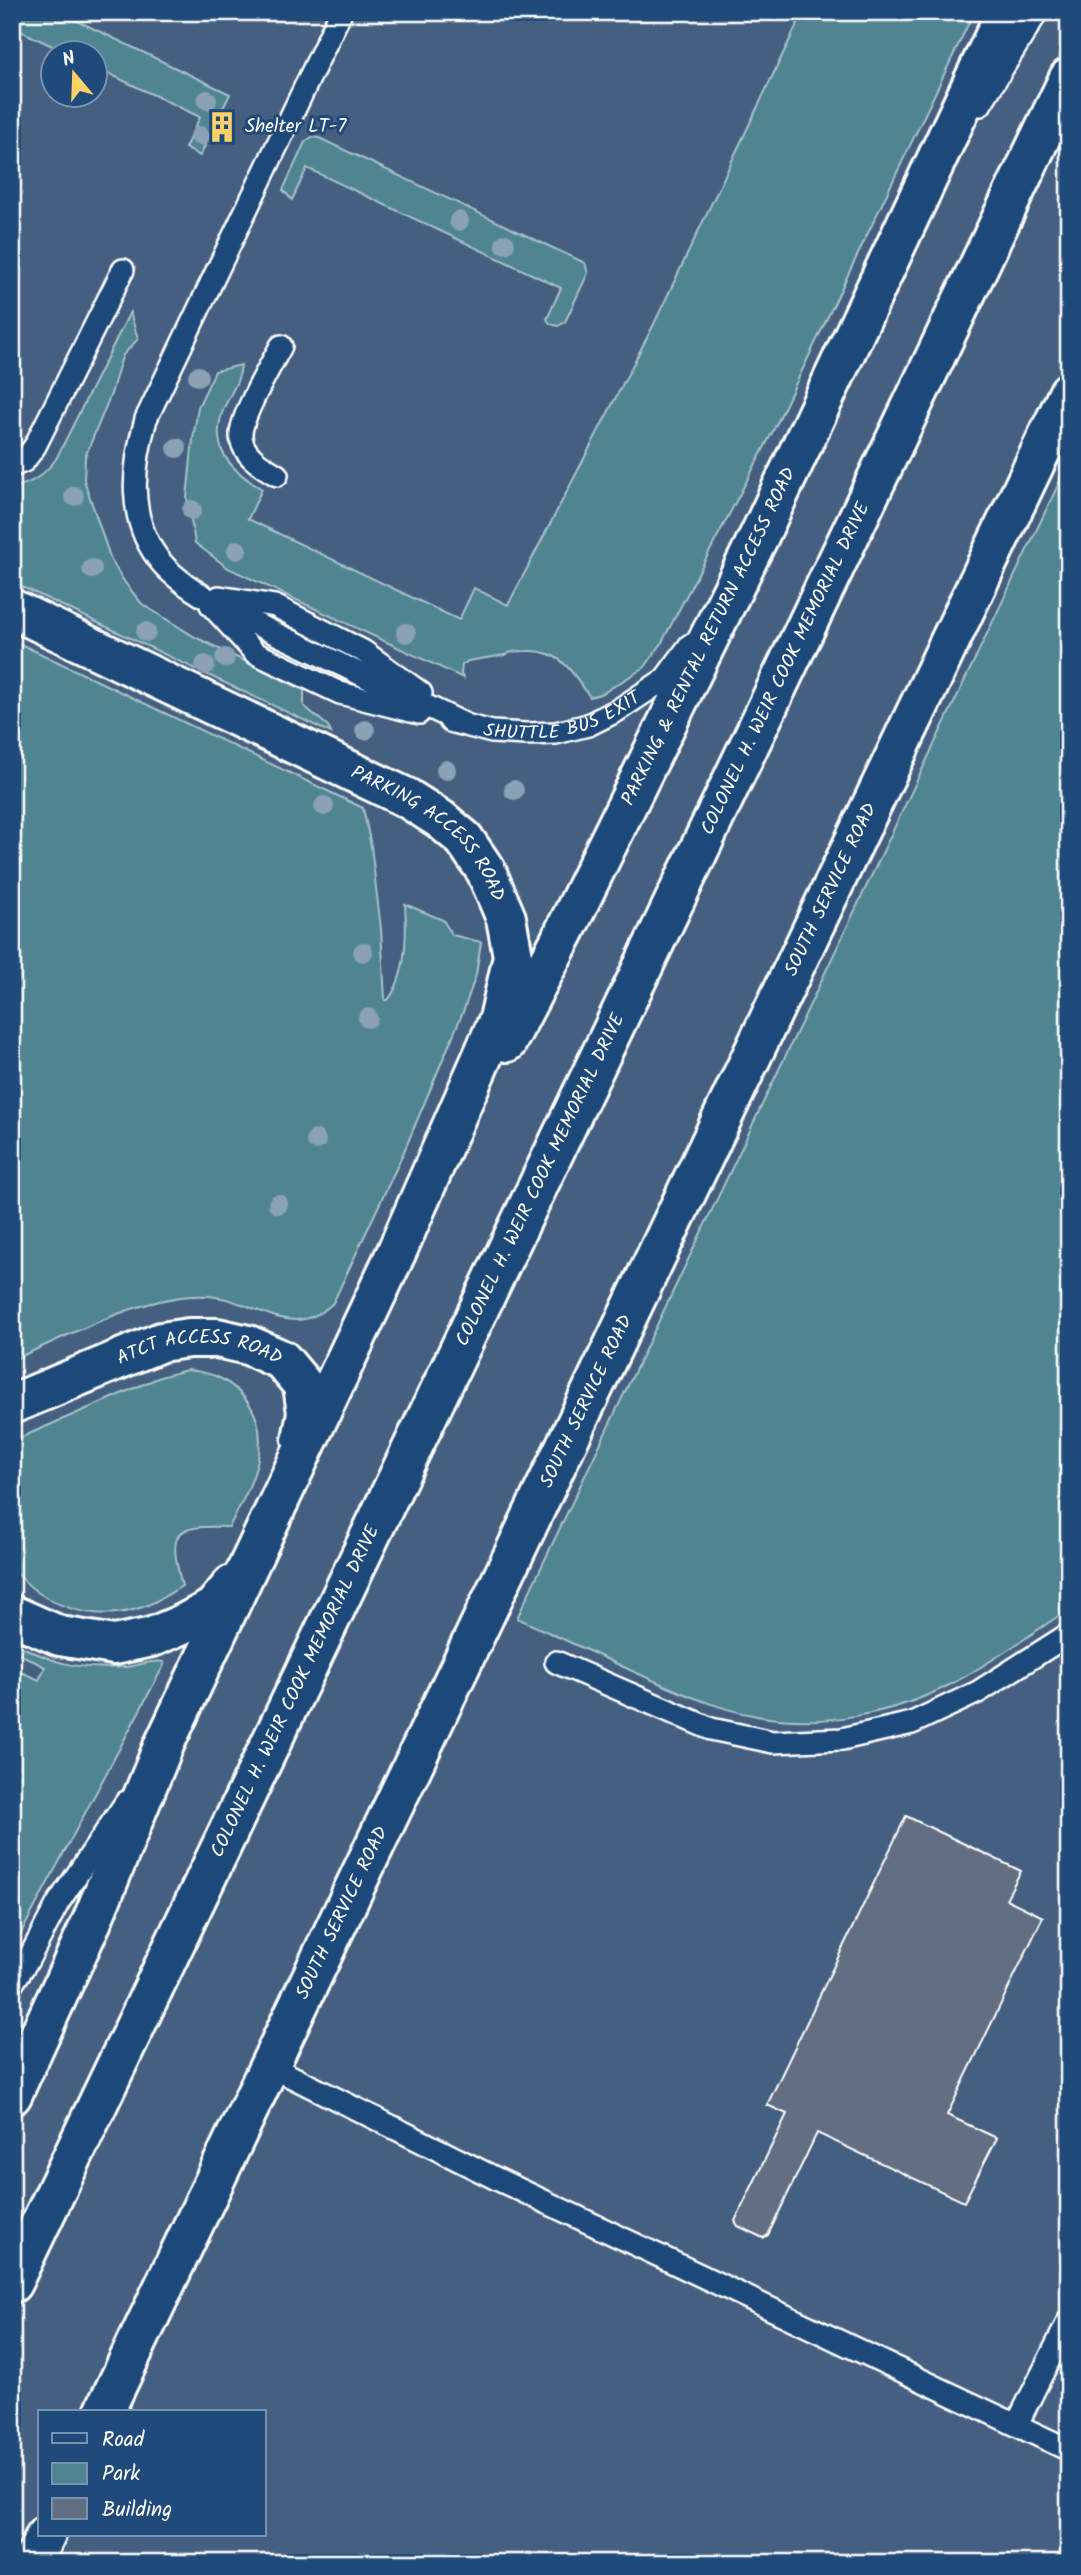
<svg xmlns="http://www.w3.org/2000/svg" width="1081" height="2575" font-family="Kalam,sans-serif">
  <rect width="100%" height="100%" fill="#33557c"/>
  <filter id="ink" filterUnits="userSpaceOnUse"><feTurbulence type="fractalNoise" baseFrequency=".0143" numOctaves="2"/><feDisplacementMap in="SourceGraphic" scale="14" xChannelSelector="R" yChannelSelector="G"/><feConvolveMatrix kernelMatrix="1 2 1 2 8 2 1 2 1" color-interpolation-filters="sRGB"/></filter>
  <g filter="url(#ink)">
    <!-- built -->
    <path fill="#455f81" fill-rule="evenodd" d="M12,12h1057v2551h-1057zM52,52h42v42h-42zM40,2412h224v123h-224z"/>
    <!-- green -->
    <g fill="#508491" stroke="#a8c2c8" stroke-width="2">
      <polygon points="12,12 59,12 230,94 200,156 185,148 200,117 95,67 94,52 65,52 12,27"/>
      <path d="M803,12h171l-200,417 -113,215 -16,23 -42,26 -13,4c-18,-25 -29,-48 -63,-46 -8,0 -15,0 -22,4l-37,6 -6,4 -1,9 2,4 -235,-110 -33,-25 -8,-45 6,-59 5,-32 17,-36 26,-6c-1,17 -12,30 -18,45 -14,40 8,60 39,79l-14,30 211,101 15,-32 34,17 146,-281z"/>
      <polygon points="312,137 319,138 585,263 588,273 565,322 558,326 550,324 547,319 561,288 307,168 292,200 283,190 305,142"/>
      <path d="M130,312l8,27 -15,16 -4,11 -8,28 -26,63 -1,23 27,80 14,23 17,21 53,33 109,53v16l24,20 3,7 -319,-151v-94c21,-5 31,-12 44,-29z"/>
      <path d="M1069,462v1147c-38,25 -76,53 -116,74 -58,31 -131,45 -196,33 -45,-8 -87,-28 -129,-47 -37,-17 -74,-34 -111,-51z"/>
      <path d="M12,640l351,168 8,38 10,83 4,71h3c19,-24 19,-67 17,-96l38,16 9,15 29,7 -5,33 -13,37 -61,144 -69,147c-42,40 -76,-3 -124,-7 -60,-5 -142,41 -197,64z"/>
      <path d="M187,1370c22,2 37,7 53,23 40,40 11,93 -11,134 -57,-2 -61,4 -47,59 -12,7 -25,16 -39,21 -48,17 -101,0 -131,-40v-123l10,-7 138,-60z"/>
      <path d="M12,1642c44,22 64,28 113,25 13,-1 27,-8 39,-5v3l-152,285v-282l27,12 6,-13 -33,-17z"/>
    </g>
    <!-- building -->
    <g fill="#626e82" stroke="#fff" stroke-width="2">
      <polygon points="221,113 234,120 223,142 210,135"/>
      <polygon points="906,1816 1021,1871 1006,1899 1043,1917 947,2115 997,2138 964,2202 817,2133 768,2235 763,2238 738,2226 735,2221 787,2114 767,2105"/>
    </g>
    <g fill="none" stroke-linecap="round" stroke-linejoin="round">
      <defs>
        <g id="service">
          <path d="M341,12l-195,407c-13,46 -19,97 11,138 25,36 99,67 139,86 56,27 112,54 168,81"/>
          <polyline points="980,105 1037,12"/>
          <polyline points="12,466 24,461 35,446 123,270"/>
          <path d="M277,475c-14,-8 -35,-20 -36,-39 -1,-19 30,-71 40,-90"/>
          <polyline points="219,597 275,606 363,651 421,693"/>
          <polyline points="211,605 255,653 340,693 419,713"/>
          <path id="s1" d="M450,721l42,11 34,2 30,-1 32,-8 30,-15 47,-31 25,-34"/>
          <polyline points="556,1662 711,1729 773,1742 842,1739 912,1723 978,1692 1069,1634"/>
          <polyline points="12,1984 28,1960 58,1903 126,1802"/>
          <polyline points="270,2066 497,2179 1069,2450"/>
          <polyline points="1017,2424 1069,2320"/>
        </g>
        <g id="minor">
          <path id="s2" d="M12,609l395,189 33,21 24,20 22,32 20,47 7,38 -14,63 -102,232 -234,496 -71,174 -80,174"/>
          <path id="s3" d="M507,1042l57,-109 196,-399 246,-522"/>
          <path id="s4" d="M12,1404l149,-62 28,-4h28l31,7 34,15 21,25 4,28 -5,26"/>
          <polyline points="12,1615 60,1636 114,1645 152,1637 185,1623 213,1608 232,1585"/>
          <path id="s5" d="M104,2412l965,-2020"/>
          <polyline points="32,2563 46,2535"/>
        </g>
        <g id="tertiary">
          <path id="s6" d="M12,2283l1057,-2205"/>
        </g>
      </defs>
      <!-- service casing -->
      <use href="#service" stroke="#fff" stroke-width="26"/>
      <!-- minor casing -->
      <use href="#minor" stroke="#fff" stroke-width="44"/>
      <!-- tertiary casing -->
      <use href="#tertiary" stroke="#fff" stroke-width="44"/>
      <!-- service -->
      <use href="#service" stroke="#1f4a7a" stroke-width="21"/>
      <!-- minor -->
      <use href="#minor" stroke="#1f4a7a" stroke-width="38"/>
      <!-- tertiary -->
      <use href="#tertiary" stroke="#1f4a7a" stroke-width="38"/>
    </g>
    <!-- trees -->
    <g fill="#8ba1b5">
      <circle cx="207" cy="100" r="10"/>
      <circle cx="200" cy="136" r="10"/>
      <circle cx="459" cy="221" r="10"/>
      <circle cx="505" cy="244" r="10"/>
      <circle cx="198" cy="376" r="10"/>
      <circle cx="177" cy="448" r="10"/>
      <circle cx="74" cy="496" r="10"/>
      <circle cx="192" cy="510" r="10"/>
      <circle cx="237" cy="550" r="10"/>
      <circle cx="92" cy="569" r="10"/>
      <circle cx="146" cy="632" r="10"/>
      <circle cx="406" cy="633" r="10"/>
      <circle cx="225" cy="658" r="10"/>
      <circle cx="205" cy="665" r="10"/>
      <circle cx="365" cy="730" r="10"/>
      <circle cx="446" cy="770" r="10"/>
      <circle cx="514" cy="790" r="10"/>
      <circle cx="324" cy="806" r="10"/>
      <circle cx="363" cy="952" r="10"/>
      <circle cx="368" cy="1018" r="10"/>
      <circle cx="316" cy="1140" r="10"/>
      <circle cx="278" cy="1204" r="10"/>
    </g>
  </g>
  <!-- icons -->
  <defs>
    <symbol id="building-bare" viewBox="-9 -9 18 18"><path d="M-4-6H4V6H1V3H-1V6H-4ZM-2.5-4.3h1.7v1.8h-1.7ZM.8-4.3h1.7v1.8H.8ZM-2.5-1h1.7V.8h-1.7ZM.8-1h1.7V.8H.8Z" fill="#ffd166" stroke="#1f4a7a" stroke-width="2.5" paint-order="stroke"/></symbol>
  </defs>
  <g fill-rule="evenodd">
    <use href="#building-bare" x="200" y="105" width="44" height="44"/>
  </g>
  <g text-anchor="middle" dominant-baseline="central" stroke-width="6" stroke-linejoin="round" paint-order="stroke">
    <!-- poi labels -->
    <g font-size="19" fill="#fff" stroke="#1f4a7a" text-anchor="start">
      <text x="245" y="127">Shelter LT-7</text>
    </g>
    <!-- street labels -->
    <g font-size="19" fill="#fff" stroke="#1f4a7a">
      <text stroke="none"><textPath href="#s3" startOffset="453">PARKING &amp; RENTAL RETURN ACCESS ROAD</textPath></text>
      <text stroke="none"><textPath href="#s6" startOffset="1790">COLONEL H. WEIR COOK MEMORIAL DRIVE</textPath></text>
      <text stroke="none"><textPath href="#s1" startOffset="117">SHUTTLE BUS EXIT</textPath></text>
      <text stroke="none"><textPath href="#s2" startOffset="478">PARKING ACCESS ROAD</textPath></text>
      <text stroke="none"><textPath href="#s5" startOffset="1687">SOUTH SERVICE ROAD</textPath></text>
      <text stroke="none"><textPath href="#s6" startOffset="1223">COLONEL H. WEIR COOK MEMORIAL DRIVE</textPath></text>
      <text stroke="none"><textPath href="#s4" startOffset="200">ATCT ACCESS ROAD</textPath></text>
      <text stroke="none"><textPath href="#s5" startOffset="1120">SOUTH SERVICE ROAD</textPath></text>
      <text stroke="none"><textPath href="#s6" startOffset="656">COLONEL H. WEIR COOK MEMORIAL DRIVE</textPath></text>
      <text stroke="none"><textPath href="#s5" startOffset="553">SOUTH SERVICE ROAD</textPath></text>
    </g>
  </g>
  <!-- margin -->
  <rect width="1081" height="2575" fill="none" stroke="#1f4a7a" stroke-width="42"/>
  <rect x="21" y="21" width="1039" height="2533" fill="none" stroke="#fff" stroke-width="2.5" filter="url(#ink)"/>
  <!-- legend -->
  <rect x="38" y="2410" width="228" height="126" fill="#1f4a7a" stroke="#7992af" stroke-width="2"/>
  <rect x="52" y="2433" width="35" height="10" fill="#1f4a7a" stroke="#7992af" stroke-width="2"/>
  <text x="102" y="2446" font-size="21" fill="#ffffff">Road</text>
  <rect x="52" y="2463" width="35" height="21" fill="#508491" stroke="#7992af" stroke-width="2"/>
  <text x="102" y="2480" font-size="21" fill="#ffffff">Park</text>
  <rect x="52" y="2498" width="35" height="21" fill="#626e82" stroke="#7992af" stroke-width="2"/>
  <text x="102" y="2516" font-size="21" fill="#ffffff">Building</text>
  <!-- north arrow -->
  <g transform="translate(74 74) rotate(341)"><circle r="33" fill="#1f4a7a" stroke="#7992af" stroke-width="2"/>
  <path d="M0-5L12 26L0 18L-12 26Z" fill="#ffd166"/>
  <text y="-10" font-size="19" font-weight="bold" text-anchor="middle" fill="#ffffff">N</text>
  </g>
</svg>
